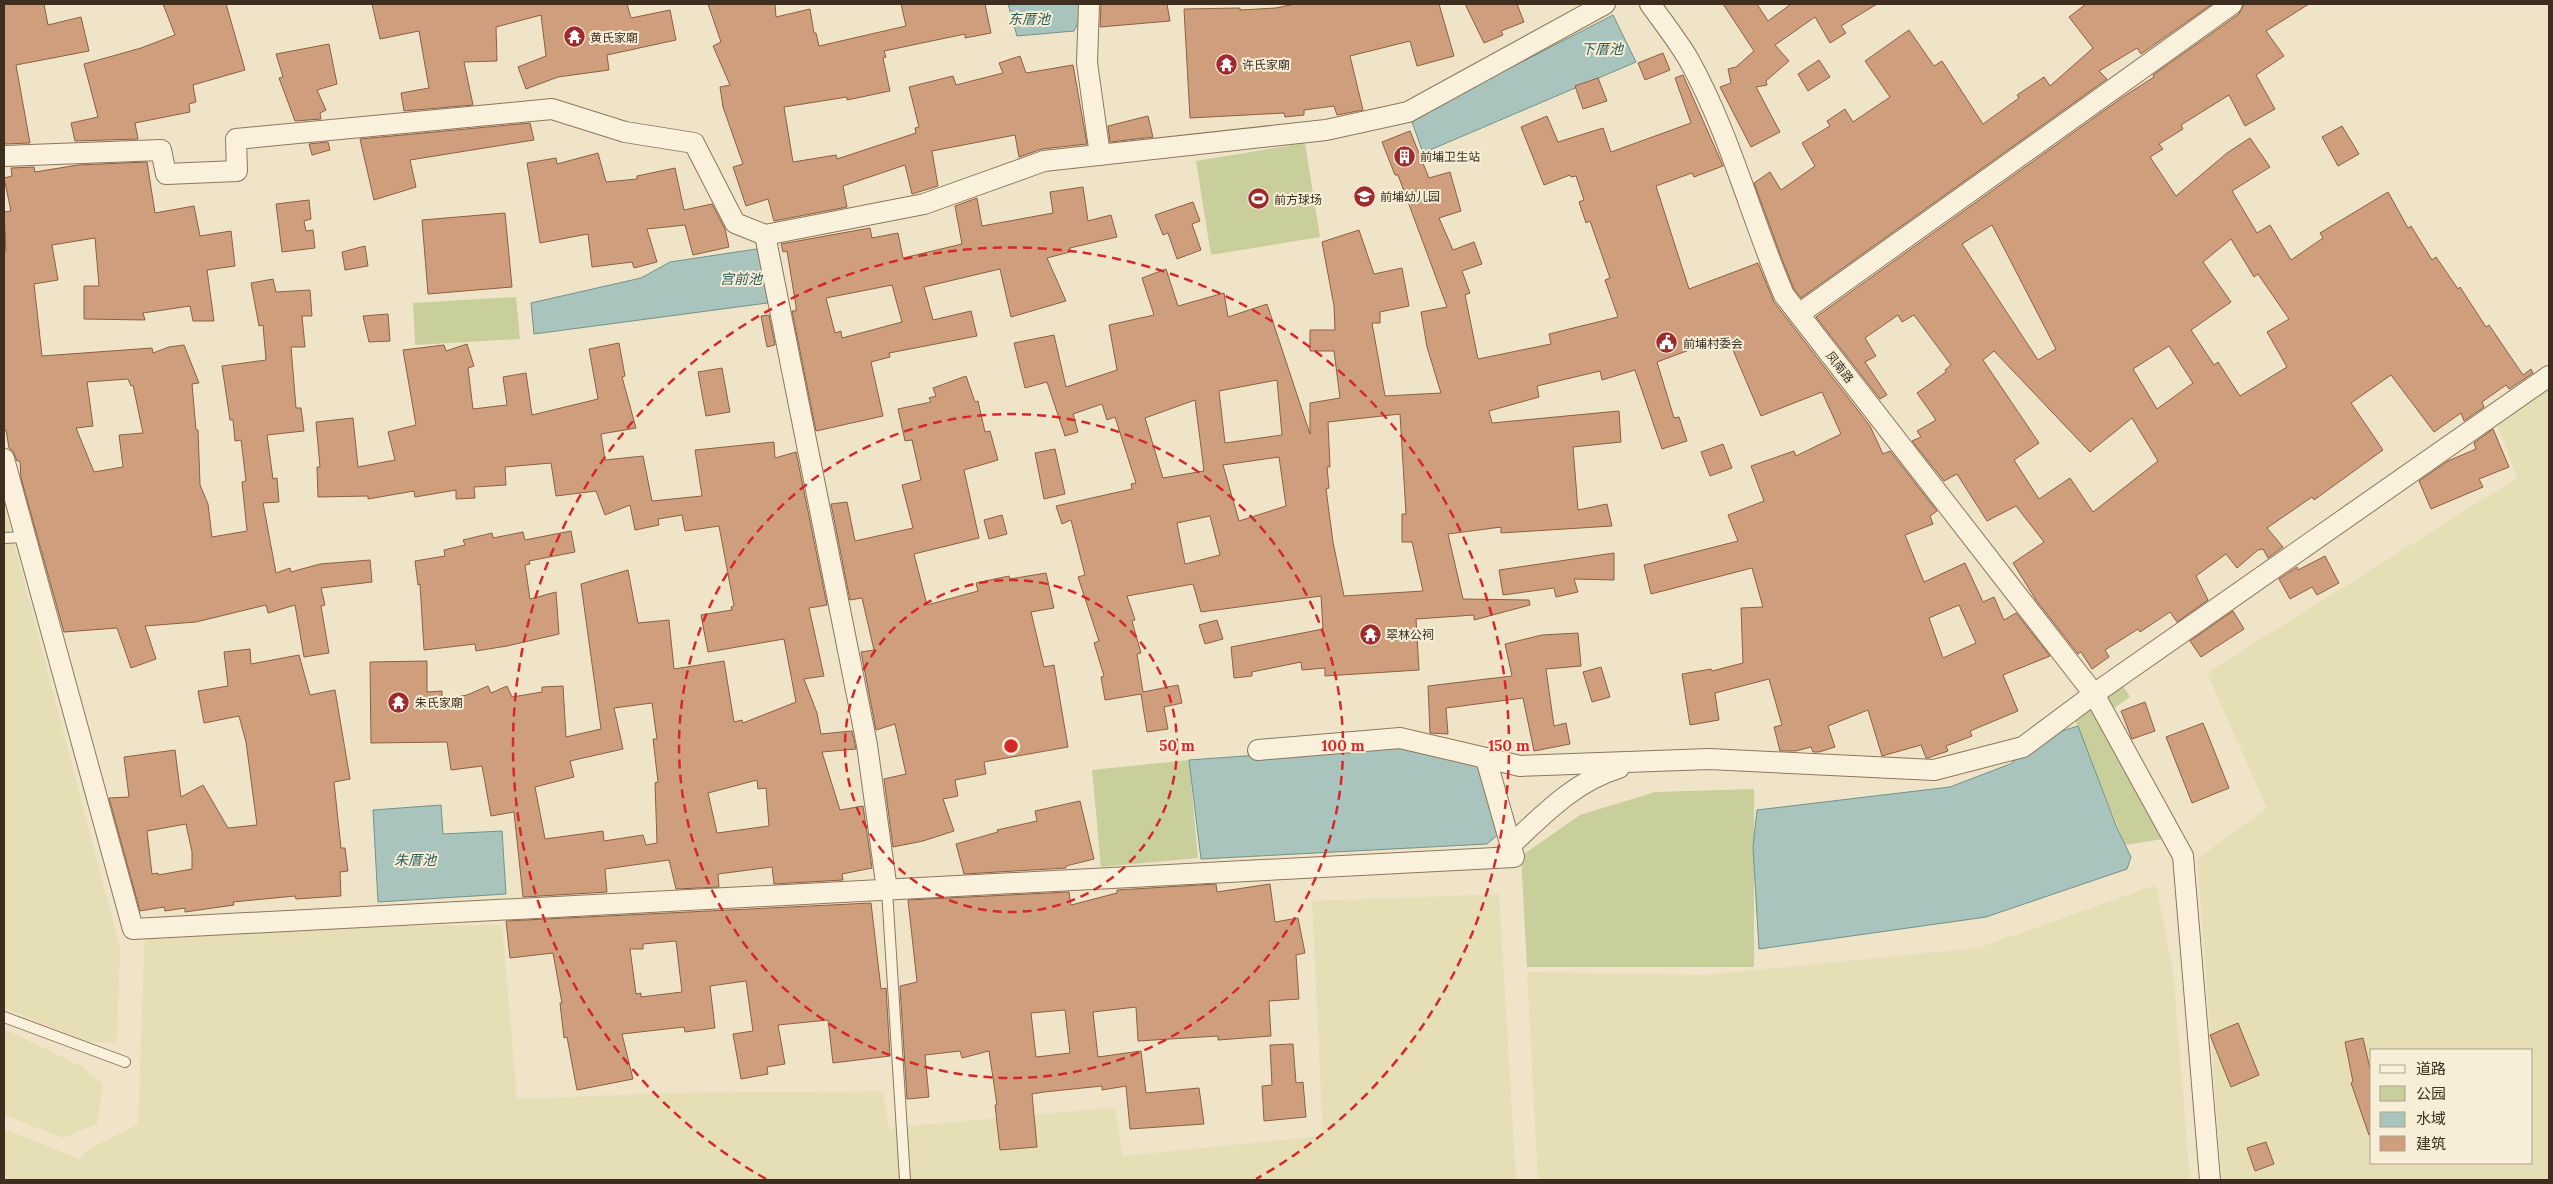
<svg xmlns="http://www.w3.org/2000/svg" width="2553" height="1184" font-family="Lora,'Noto Sans SC',serif">
  <rect width="100%" height="100%" fill="#f0e4c8"/>
  <!-- farmland -->
  <g fill="#e6deb5" fill-rule="evenodd">
    <path d="M2549,388v792h-327l-25,-321 70,-51 -60,-135 310,-195 -20,-55zM2372,1050h160v113h-160z"/>
    <polygon points="4,505 120,948 117,1043 88,1042 4,1008"/>
    <polygon points="2156,885 2173,971 2190,1180 1538,1180 1527,972 1704,975 1978,948"/>
    <polygon points="1499,894 1516,1180 4,1180 4,1129 80,1159 87,1150 138,1124 145,929 502,925 517,1099 670,1093 883,1091 888,1128 1115,1107 1123,1156 1323,1136 1312,901"/>
    <polygon points="4,1029 81,1066 103,1084 97,1124 63,1138 4,1115"/>
  </g>
  <!-- green -->
  <g fill="#c9cf9b">
    <polygon points="1305,143 1320,237 1211,255 1196,161"/>
    <polygon points="516,297 520,339 415,345 413,303"/>
    <polygon points="2118,678 2130,697 2096,721 2108,738 2163,839 2125,845 2073,715"/>
    <polygon points="1189,760 1198,858 1101,867 1092,770"/>
    <polygon points="1754,789 1754,967 1527,967 1521,856 1580,815 1655,792"/>
  </g>
  <!-- water -->
  <g fill="#a9c4bc" stroke="#6f938a">
    <polygon points="1008,4 1080,4 1081,17 1074,31 1017,36"/>
    <polygon points="1613,15 1636,62 1423,153 1411,119"/>
    <polygon points="763,248 775,302 534,334 531,303 641,278 670,262"/>
    <polygon points="2078,726 2117,828 2131,857 2127,869 1986,917 1759,949 1753,847 1757,810 1950,787 2010,764 2049,735"/>
    <polygon points="1400,745 1479,764 1501,832 1487,844 1201,859 1189,760"/>
    <polygon points="441,805 443,834 502,831 506,894 378,902 373,810"/>
  </g>
  <!-- building -->
  <g fill="#cf9f7d" stroke="#8d5f41" fill-rule="evenodd">
    <polygon points="4,4 44,4 48,25 81,17 89,51 16,65 30,143 5,144 4,137"/>
    <polygon points="163,4 226,4 245,70 193,85 196,102 189,104 190,112 135,123 138,139 75,141 71,123 98,117 84,64 141,48 175,35"/>
    <polygon points="372,4 627,4 631,18 670,10 676,40 607,55 609,70 558,77 526,89 518,67 546,56 541,15 496,27 497,61 464,62 473,105 404,111 401,93 429,88 419,31 380,39"/>
    <polygon points="708,4 775,4 776,17 810,9 814,33 816,33 819,46 906,26 901,4 985,4 991,33 965,38 965,34 884,51 886,57 883,58 890,91 847,100 847,97 784,107 793,162 836,155 837,159 916,133 915,128 919,127 909,87 953,76 956,85 1003,73 999,63 1020,56 1026,73 1073,65 1087,144 1042,149 1019,157 1015,135 932,151 938,186 912,194 905,165 843,186 847,207 774,221 768,199 746,206 733,167 743,164 723,107 720,87 730,85 713,46 721,42"/>
    <polygon points="1101,4 1167,4 1170,21 1100,27"/>
    <polygon points="1295,4 1439,4 1454,56 1417,66 1410,41 1350,56 1363,110 1337,115 1334,106 1304,110 1304,115 1285,117 1284,113 1190,118 1184,9 1240,8 1240,10 1276,8"/>
    <polygon points="1465,4 1517,4 1524,22 1501,31 1503,35 1484,43"/>
    <polygon points="1723,4 1757,4 1768,21 1791,4 1877,4 1841,26 1846,33 1830,43 1815,17 1775,45 1789,61 1766,81 1767,85 1756,87 1780,132 1751,147 1720,87 1731,83 1728,69 1736,67 1754,51"/>
    <polygon points="2086,4 2212,4 2141,54 2137,48 2099,71 2107,79 1801,298 1794,289 1783,262 1754,183 1770,172 1781,190 1815,166 1802,143 1830,126 1827,121 1845,109 1853,122 1890,97 1865,61 1909,30 1934,66 1942,61 1983,124 2019,98 2017,95 2044,77 2050,86 2093,48 2069,17"/>
    <path d="M2244,4h65l-43,27 18,25 -28,19 19,34 -30,17 -16,-31 -48,30 2,4 -24,15 4,5 -13,8 26,39 51,-43 23,-15 20,29 -38,24 25,42 13,-8 21,35 32,-22 -3,-5 68,-41 20,36 3,-2 21,34 4,-3 22,32 2,-2 26,40 3,-2 34,50 8,-6 2,4 -24,16 -3,-4 -24,17 2,5 -20,14 -3,-8 -27,19 -43,-57 -40,28 32,47 -69,50 -2,-3 -45,31 16,19 -15,11 -5,-9 -5,1 -21,18 -11,-14 -30,22 12,24 -31,22 -7,-10 -30,20 -2,-3 -33,21 4,7 -17,12 -11,-17 -3,2 -42,-54 -23,-37 31,-21 -28,-36 -29,15 -30,-47 -13,7 -32,-40 9,-4 -4,-6 19,-11 -19,-27 29,-21 -1,-2 6,-5 -37,-50 -12,7 -4,-7 -33,23 11,18 -11,6 22,33 -7,4 -64,-82 307,-220 31,-20 -1,-2 86,-61zM1992,225l64,124 -18,11 -76,-116zM2231,239l23,38 4,-3 31,45 -22,13 20,35 -47,29 -22,-34 -4,3 -23,-35 40,-28 -28,-40zM2169,346l24,37 -36,26 -24,-40zM1994,351l96,101 42,-34 26,43 -65,51 -23,-34 -31,21 -25,-39 25,-17 -56,-83z"/>
    <polygon points="329,44 337,84 317,90 326,110 320,113 321,119 295,121 279,78 283,77 276,54"/>
    <polygon points="1663,53 1670,70 1645,80 1638,63"/>
    <polygon points="1819,60 1830,77 1808,91 1798,74"/>
    <path d="M1683,75l40,91 -29,11 -2,-4 -36,13 33,103 69,-26 16,39 96,124 13,28 7,-3 47,60 -7,5 3,8 -28,11 19,47 41,-19 18,39 11,-5 10,23 12,-7 34,43 -47,19 15,36 -48,20 2,5 -26,10 2,5 -20,7h-2l-5,-13 -39,11 -14,-46 -40,16 7,21 -16,5h-6l-2,-5 -15,4h-16l-6,-24 8,-2 -13,-46 -54,14 4,27 -29,5 -8,-51 29,-5 1,2 31,-8 -2,-55 22,-1 -11,-39 -101,26 -7,-29 94,-24 -10,-26 36,-14 -13,-35 43,-15 2,5 45,-22 -19,-42 -61,24 -34,-80 -70,26 17,56 5,-1 8,24 -25,8 -27,-79 -33,10 -2,-9 -63,15 2,11 -50,14 3,12 127,-12 2,31 -48,5 5,63 29,-6 5,22 -111,7v-6l-53,7 15,65 66,1 1,5 -56,15v-5l-58,4 3,51 -94,6v-8l-23,2 -1,-8 -49,10v4l-18,2 -3,-31 92,-18 -2,-33 -120,16 -8,-28 -66,12 8,24 -3,1 9,32 -4,1 6,38 35,-7 4,18 -18,4 4,22 -21,3 -6,-38 -36,6 -4,-23 3,-1 -10,-33 5,-2 -21,-64 7,-2 -14,-55 -9,4 -6,-18 76,-17 -1,-5 5,-1 -21,-66 -8,3 -5,-16 -29,10 5,18 -13,4 -18,-54 -22,6 -11,-45 40,-8 12,52 51,-17 -8,-45 45,-10 -12,-37 24,-9 12,37 46,-13 4,24 39,-13 43,130v-31l30,-5 -6,-47h-24v-21h25l-1,-24 -12,-64 37,-12 15,44 28,-6 7,38 -29,6v11h-8l13,73 56,-3 -14,-46 -6,-35 26,-5 -49,-132h-3l-13,-33 28,-11 19,47 21,-6 11,39 -22,7 14,32 21,-8 8,22 -20,7 8,22 -5,2 13,64 73,-15 -2,-10 69,-17 -13,-37 5,-2 -20,-57 -4,2 -7,-21 5,-2 -8,-24 -5,1 -1,-2 -26,10 -23,-58 26,-11 11,26 45,-14 8,24 80,-29 -16,-45zM1277,380l5,55 -57,8 -6,-52zM1195,400l9,71 -41,7 -18,-60zM1400,414l6,100h-4v28h10l11,49 -79,5 -11,-54 -7,-53 3,-1 -2,-21h3l-2,-45zM1279,457l7,49 -47,15 -16,-56zM1210,516l10,39 -35,9 -8,-41zM1959,605l17,38 -33,15 -14,-40z"/>
    <polygon points="1598,78 1607,101 1583,109 1575,86"/>
    <polygon points="1148,116 1153,137 1110,142 1108,126"/>
    <polygon points="530,123 534,140 410,160 416,187 374,200 360,139"/>
    <polygon points="2342,126 2359,154 2338,166 2322,137"/>
    <polygon points="328,142 330,150 312,155 309,144"/>
    <polygon points="598,153 606,182 637,179 637,176 675,168 684,210 712,204 725,229 729,247 693,255 685,225 647,229 657,262 634,268 632,262 592,267 588,234 540,243 527,163 556,158 557,164"/>
    <path d="M147,162l8,51 39,-7 6,30 31,-5 4,35 -28,4 7,51h-21l-3,-15 -47,7 2,7 -61,-1v-33h15l-4,-48 -43,7 6,35 -24,4 8,72 110,-8 1,5 16,-6 15,-2 15,38 -7,1 4,46h2l2,55 8,19 4,33 35,-6 -5,-49 4,-1 -5,-41 -6,1 -2,-21h-3l-8,-54 44,-6 -3,-35 -4,1 -8,-43 22,-4 3,13 34,-2 2,26h-10l3,31h-14l5,61h5l3,23 -37,4 6,44 4,-1 2,24 -16,1 13,70 14,-5 1,4 29,-8 50,-4 2,22 -51,6 4,17 -4,1 8,47 -25,4 -9,-52 -27,8 -2,-8 -70,17 -51,4 11,33 -25,9 -14,-40 -53,4 -43,-154 -1,-17h-3l-4,-10 -4,-3 -3,-18 -2,1v-179h2l-2,-40 7,-1 -7,-33 8,-2 -1,-8 23,-1 1,5 43,-7zM128,379l3,7 2,-1 10,48 -24,2 4,32 -29,5 -18,-44 17,-2 -6,-44z"/>
    <path d="M1083,187l5,34 23,-6 6,22 -47,11v4l-23,6 19,43 -55,16 -11,-48 -76,18 9,33 38,-9 6,25 -88,17 1,4 -19,5 12,54 -67,15 -24,-120h4v-5l-9,-55 -4,1 -2,-8 89,-16 2,10 26,-5 5,25 59,-14 -7,-38 22,-8 5,28 71,-13 -3,-21zM892,285l10,37 -60,16 -1,-7 -6,2 -9,-35z"/>
    <polygon points="309,200 311,219 304,221 306,231 313,230 315,248 282,252 276,204"/>
    <polygon points="1193,202 1200,221 1192,224 1201,250 1177,259 1168,233 1163,235 1155,215"/>
    <polygon points="505,213 512,287 428,294 422,220"/>
    <polygon points="365,246 368,266 345,270 342,252"/>
    <polygon points="388,314 390,341 369,342 363,316"/>
    <polygon points="769,315 775,345 767,347 761,316"/>
    <path d="M619,343l6,33 -3,1 14,51 -35,6 4,26 38,-4 9,45 50,-5 -7,-46 79,-8 1,16 21,-6 31,153 -18,3 15,68 -20,3 13,34 4,21 31,-3 4,18 -34,3 18,58 23,-4 9,62 -30,6 1,6 -69,4 -2,-17 -54,7 1,13 -43,2 -7,-29 -64,9 2,23 -84,5 -9,-85 -23,4 -9,-50 -31,4 -4,-28 -76,1 -1,-81 57,-1v31l15,-1v9l25,-5 21,-9 3,7 16,-7 5,11 30,-5v-5l21,-1 3,51 35,-8 -20,-145 47,-14 10,53 31,-3 5,49 50,-8 10,61 8,-2 1,3 53,-21 -12,-63 -76,13 -7,-37 31,-5 -1,-3 3,-1 -15,-80 -34,5 -3,-16 -24,4 1,6 -24,5 -5,-25 -25,10 -9,-24 -40,5 -5,-33 -46,4 1,18 -32,2 1,11 -19,1v-9l-41,7 -1,-6 -46,8v-3l-50,1 -1,-30h3l-4,-45 37,-4 5,49 37,-7 -7,-28 28,-7 -13,-75 41,-5 2,6 21,-7 7,22 -6,2 5,41 34,-4 -4,-28 23,-4 6,42 66,-16 -9,-50zM652,703l5,36h-4l5,43 -3,1 2,60 -11,2 -3,-10 -39,6 -1,-10 -58,8 -10,-52 39,-10 -4,-16 53,-12 -9,-41zM757,780l1,9 8,-1 3,38 -52,7 -9,-40z"/>
    <polygon points="722,368 730,412 706,416 698,372"/>
    <polygon points="966,376 975,402 978,401 985,432 990,431 998,460 964,470 979,538 914,554 927,605 978,591 976,583 1009,576 1010,579 1046,573 1054,608 1031,612 1044,667 1054,665 1068,747 984,762 986,774 955,780 958,796 943,799 954,831 923,841 893,847 884,779 906,774 895,724 876,730 861,652 874,650 862,598 850,600 831,504 847,502 855,541 913,528 902,485 921,480 912,440 905,441 898,409 931,402 929,398 936,396 933,388"/>
    <polygon points="2493,429 2509,467 2479,479 2483,487 2431,509 2419,481 2448,461 2476,449 2474,443"/>
    <polygon points="1723,444 1732,468 1710,476 1701,452"/>
    <polygon points="1055,449 1065,494 1044,499 1035,453"/>
    <polygon points="1002,515 1007,534 989,539 984,520"/>
    <polygon points="571,531 575,552 529,561 530,564 525,565 530,599 556,592 559,634 507,646 476,651 475,644 424,650 420,584 418,585 415,561 445,556 444,550 465,545 463,540 492,533 493,538 523,532 525,540"/>
    <polygon points="1614,553 1614,580 1574,579 1578,592 1556,597 1554,588 1503,595 1499,570"/>
    <polygon points="2325,556 2339,583 2317,595 2312,587 2290,599 2279,579 2297,567 2298,570"/>
    <polygon points="2233,611 2244,629 2201,657 2190,641"/>
    <polygon points="1217,620 1223,639 1205,644 1199,625"/>
    <polygon points="1578,633 1581,666 1546,669 1554,726 1566,723 1570,744 1534,751 1523,698 1446,708 1448,734 1430,733 1428,686 1512,676 1505,644 1542,635"/>
    <path d="M250,649l1,15 48,-9 11,40 25,-5 15,89 -16,3 7,66h4l3,23 -8,1 1,24 -45,3 -1,-3 -62,6 1,3 -49,7v-4l-20,3 -1,-4 -24,4 -31,-113 20,-1 -5,-40 51,-7 6,47 22,-12 25,43 29,-3 -11,-83 -7,-26 -35,7 -6,-32 30,-5 -4,-34zM186,824l6,28v17l-34,6v-2l-6,1 -5,-43z"/>
    <polygon points="1601,667 1610,697 1592,702 1583,672"/>
    <polygon points="2145,702 2155,731 2132,739 2121,711"/>
    <polygon points="2203,723 2229,788 2192,803 2166,737"/>
    <polygon points="1080,801 1094,859 1066,866 1066,868 964,874 956,844 998,832 997,830 1037,821 1035,811"/>
    <path d="M1216,884l1,8 53,-8 5,38 23,-4 7,35 -9,2 3,44 -30,2 2,35 -53,4v-4l-80,5 -2,-34 -43,5 5,45 43,-6 5,42 53,-5 5,36 -74,5 -4,-43 -24,4v-4l-58,6 -12,2 5,53 -37,3 -5,-45h2l-8,-54 -27,7 -2,-7 -35,4 4,42 -22,2 -7,-113 17,-4 -9,-82 161,-8 2,13 46,-12v-3zM1065,1010l5,43 -34,4 -5,-44z"/>
    <path d="M871,903l10,86 5,-1 4,68 -57,7 -5,-43 -50,5 7,39 -18,3 1,7 -27,5 -8,-45 20,-3 -7,-50 -36,5 5,42 -30,4 -1,-5 -62,7 11,45 -56,11 -10,-53 -3,1 -4,-35h2l-9,-50 -43,5 -4,-37zM676,941l6,51 -41,5v-4l-5,1 -6,-45h13v-5z"/>
    <polygon points="2238,1023 2259,1075 2231,1087 2210,1035"/>
    <polygon points="2363,1038 2372,1077 2372,1135 2369,1135 2351,1083 2353,1082 2345,1042"/>
    <polygon points="1293,1044 1296,1083 1303,1082 1306,1117 1264,1121 1262,1086 1272,1085 1270,1045"/>
    <polygon points="2266,1142 2274,1164 2255,1171 2247,1148"/>
  </g>
  <g fill="none" stroke-linecap="round" stroke-linejoin="round">
    <defs>
      <g id="service">
        <polyline points="4,538 25,537"/>
        <polyline points="887,890 905,1180"/>
        <polyline points="4,1017 125,1062"/>
      </g>
      <g id="minor">
        <polyline points="1089,4 1087,63 1100,155"/>
        <path d="M1650,4c13,18 28,37 39,56 41,74 62,158 95,235l310,399 89,162 27,324"/>
        <polyline points="4,156 161,150 166,174 237,171 236,139 552,109 625,132 694,143 735,223 765,235"/>
        <polyline points="1799,314 2232,4"/>
        <polyline points="4,459 133,929 1514,857 1486,759"/>
        <polyline points="1258,750 1400,738 1520,766 1709,759 1934,770 2023,747 2094,694 2549,376"/>
        <path d="M1514,842c32,-30 62,-61 105,-74"/>
        <polyline points="887,890 867,745 765,235 924,204 1044,161 1326,130 1408,112 1605,4"/>
      </g>
    </defs>
    <!-- service casing -->
    <use href="#service" stroke="#8d765c" stroke-width="12"/>
    <!-- minor casing -->
    <use href="#minor" stroke="#8d765c" stroke-width="22"/>
    <!-- service -->
    <use href="#service" stroke="#faf1dc" stroke-width="10"/>
    <!-- minor -->
    <use href="#minor" stroke="#faf1dc" stroke-width="20"/>
  </g>
  <!-- distance rings -->
  <g fill="none" stroke="#d62828" stroke-width="2.5" stroke-dasharray="9 6">
    <circle cx="1011" cy="746" r="166"/>
    <circle cx="1011" cy="746" r="332"/>
    <path d="M766 1179A498 498 0 1 1 1256 1179"/>
  </g>
  <!-- icons -->
  <defs>
    <symbol id="temple-disc" viewBox="-11 -11 22 22"><circle r="9.5" fill="#9e2a2b" stroke="#f7eed8"/><path d="M0-6L5-2H3V0L6.5 2.5H4V6H1.5V3h-3V6H-4V2.5H-6.5L-3 0V-2H-5Z" fill="#fff"/></symbol>
    <symbol id="building-disc" viewBox="-11 -11 22 22"><circle r="9.5" fill="#9e2a2b" stroke="#f7eed8"/><path d="M-4-6H4V6H1V3H-1V6H-4ZM-2.5-4.3h1.7v1.8h-1.7ZM.8-4.3h1.7v1.8H.8ZM-2.5-1h1.7V.8h-1.7ZM.8-1h1.7V.8H.8Z" fill="#fff"/></symbol>
    <symbol id="school-disc" viewBox="-11 -11 22 22"><circle r="9.5" fill="#9e2a2b" stroke="#f7eed8"/><path d="M0-5L7-2L0 1L-7-2ZM-4 1L0 2.5L4 1V4Q0 6-4 4Z" fill="#fff"/></symbol>
    <symbol id="stadium-disc" viewBox="-11 -11 22 22"><circle r="9.5" fill="#9e2a2b" stroke="#f7eed8"/><path d="M0-5a6.5 5 0 1 0 0 10a6.5 5 0 1 0 0-10ZM-3.5-1.8h7v3.6h-7Z" fill="#fff"/></symbol>
    <symbol id="civic-disc" viewBox="-11 -11 22 22"><circle r="9.5" fill="#9e2a2b" stroke="#f7eed8"/><path d="M-.6-6.5H3V-4.5H.6V-3L4-1V1h2V6H-6V1h2V-1L-.6-3ZM-1.2 2.5V6h2.4V2.5Z" fill="#fff"/></symbol>
  </defs>
  <g fill-rule="evenodd">
    <use href="#temple-disc" x="562" y="24" width="25" height="25"/>
    <use href="#temple-disc" x="1214" y="52" width="25" height="25"/>
    <use href="#building-disc" x="1392" y="144" width="25" height="25"/>
    <use href="#school-disc" x="1352" y="184" width="25" height="25"/>
    <use href="#stadium-disc" x="1246" y="186" width="25" height="25"/>
    <use href="#civic-disc" x="1654" y="330" width="25" height="25"/>
    <use href="#temple-disc" x="1358" y="622" width="25" height="25"/>
    <use href="#temple-disc" x="386" y="690" width="25" height="25"/>
  </g>
  <g text-anchor="middle" dominant-baseline="central" stroke-width="4" stroke-linejoin="round" paint-order="stroke">
    <!-- poi labels -->
    <g font-size="12" fill="#3d2e20" stroke="#f7eed8" text-anchor="start">
      <text x="590" y="37">黄氏家廟</text>
      <text x="1242" y="64">许氏家廟</text>
      <text x="1420" y="156">前埔卫生站</text>
      <text x="1380" y="196">前埔幼儿园</text>
      <text x="1274" y="199">前方球场</text>
      <text x="1683" y="343">前埔村委会</text>
      <text x="1386" y="634">翠林公祠</text>
      <text x="415" y="702">朱氏家廟</text>
    </g>
    <!-- street labels -->
    <g font-size="12" fill="#3d2e20" stroke="#f7eed8">
      <text transform="translate(1840 367) rotate(52)">凤南路</text>
    </g>
    <!-- water labels -->
    <g font-size="14" font-style="italic" fill="#2f5d5a" stroke="#f7eed8">
      <text x="1029" y="19">东厝池</text>
      <text x="1602" y="49">下厝池</text>
      <text x="741" y="279">宫前池</text>
      <text x="415" y="860">朱厝池</text>
    </g>
  </g>
  <circle cx="1011" cy="746" r="8" fill="#d62828" stroke="#f7eed8" stroke-width="2.5"/>
  <g font-size="15" text-anchor="middle" font-weight="bold" fill="#d62828" stroke="#f7eed8" stroke-width="4" stroke-linejoin="round" paint-order="stroke">
    <text x="1177" y="751">50 m</text>
    <text x="1343" y="751">100 m</text>
    <text x="1509" y="751">150 m</text>
  </g>
  <!-- border -->
  <rect width="2553" height="1184" fill="none" stroke="#3d2e20" stroke-width="10"/>
  <!-- legend -->
  <rect x="2370" y="1049" width="162" height="115" fill="#f7eed8" stroke="#ada18e"/>
  <rect x="2380" y="1065" width="25" height="8" fill="#faf1dc" stroke="#ada18e"/>
  <text x="2416" y="1074" font-size="15" fill="#3d2e20">道路</text>
  <rect x="2380" y="1086" width="25" height="15" fill="#c9cf9b" stroke="#ada18e"/>
  <text x="2416" y="1099" font-size="15" fill="#3d2e20">公园</text>
  <rect x="2380" y="1112" width="25" height="15" fill="#a9c4bc" stroke="#ada18e"/>
  <text x="2416" y="1124" font-size="15" fill="#3d2e20">水域</text>
  <rect x="2380" y="1136" width="25" height="15" fill="#cf9f7d" stroke="#ada18e"/>
  <text x="2416" y="1149" font-size="15" fill="#3d2e20">建筑</text>
</svg>
